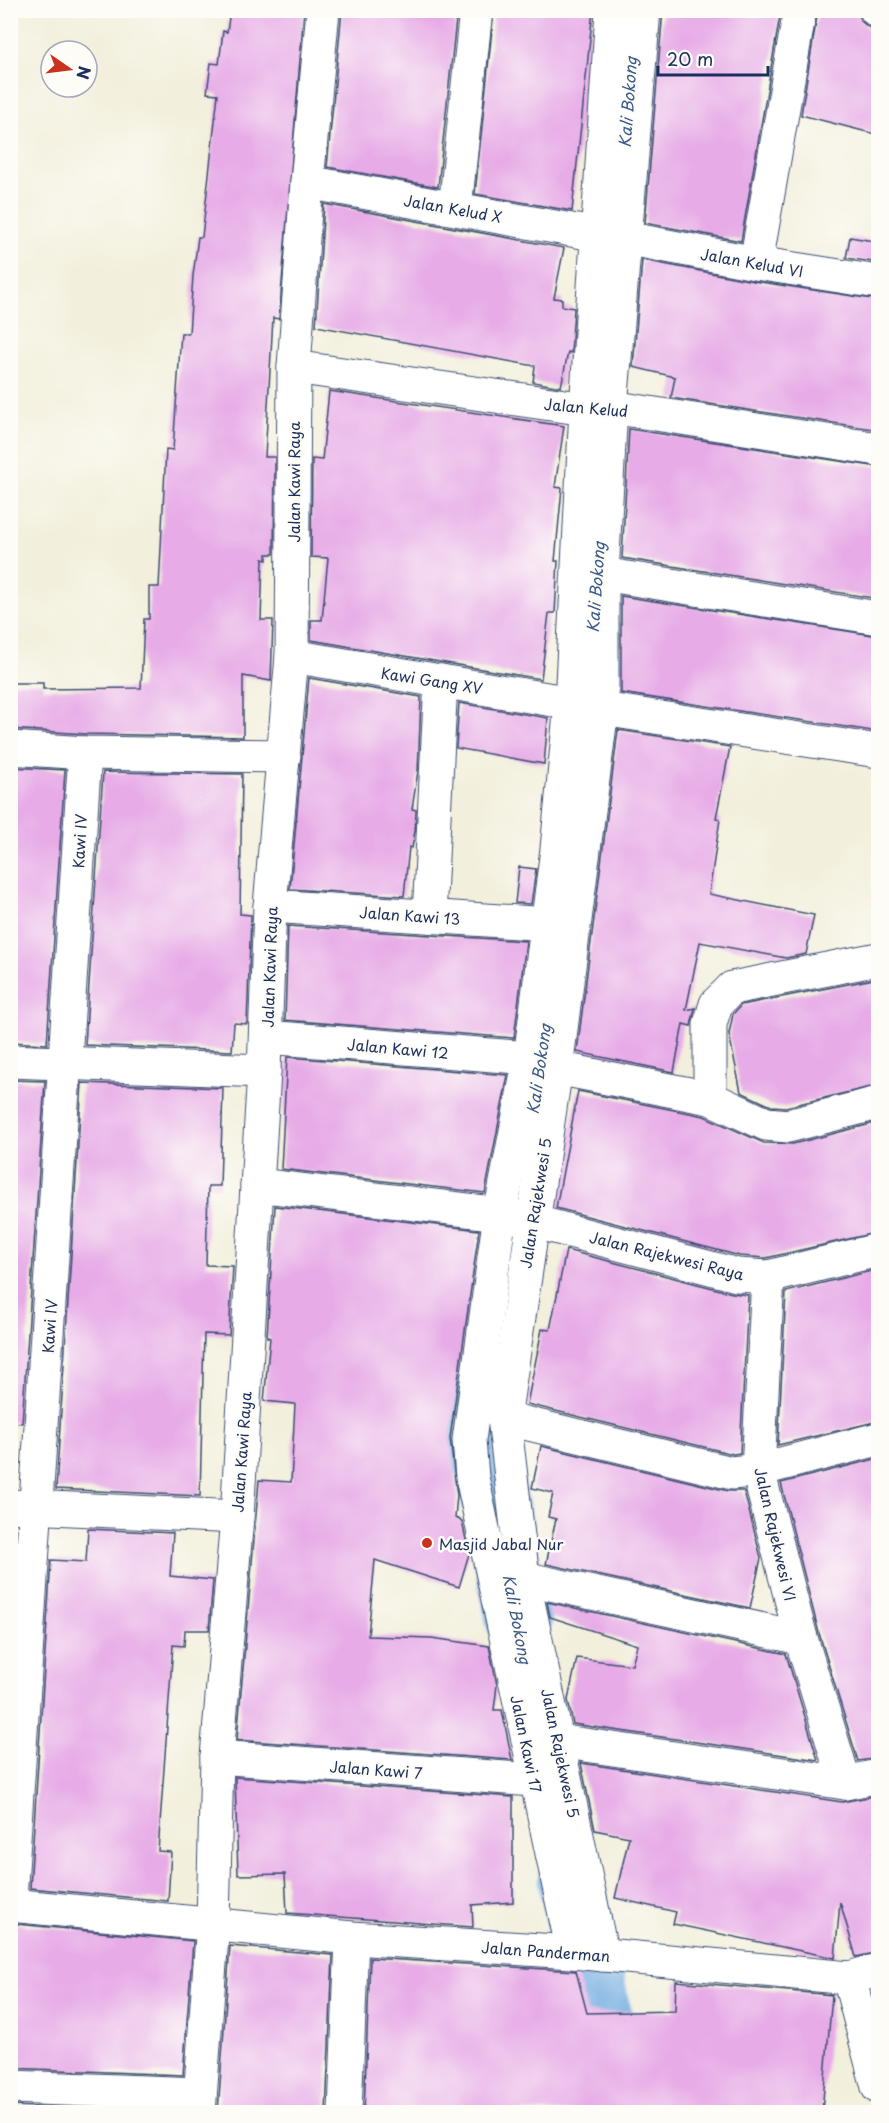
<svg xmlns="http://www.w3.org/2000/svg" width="889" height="2123" font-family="'Playpen Sans',sans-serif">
  <rect width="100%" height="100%" fill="#fdfcf7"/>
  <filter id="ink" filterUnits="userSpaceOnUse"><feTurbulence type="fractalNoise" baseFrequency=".0167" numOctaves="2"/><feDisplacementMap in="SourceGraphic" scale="12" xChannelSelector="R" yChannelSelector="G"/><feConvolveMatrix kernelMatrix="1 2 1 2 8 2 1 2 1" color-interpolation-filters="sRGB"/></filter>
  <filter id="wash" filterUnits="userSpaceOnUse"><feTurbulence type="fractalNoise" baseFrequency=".008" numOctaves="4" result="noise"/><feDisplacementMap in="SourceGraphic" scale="24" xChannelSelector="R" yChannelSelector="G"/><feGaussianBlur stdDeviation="1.35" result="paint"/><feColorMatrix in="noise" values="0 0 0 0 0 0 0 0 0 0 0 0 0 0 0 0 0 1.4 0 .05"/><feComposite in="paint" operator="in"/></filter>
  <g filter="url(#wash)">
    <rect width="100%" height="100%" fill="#f2efdc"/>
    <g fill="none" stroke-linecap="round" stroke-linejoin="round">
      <!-- river -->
      <g stroke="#71abe1" stroke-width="66">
        <polyline points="492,1377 483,1441 519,1620"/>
        <polyline points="571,1880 597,2008 627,2112"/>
      </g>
    </g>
    <g id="blocks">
      <!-- building -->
      <g fill="#e7ace7">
        <polygon points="230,10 304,10 279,319 273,318 265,457 275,457 274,554 267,554 267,560 263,559 261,620 273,620 271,681 243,676 243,737 86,734 10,729 10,683 43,683 43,689 141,688 144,619 149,619 149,587 159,587 166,449 173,450 181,333 189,333 193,276 198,237 202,237 207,192 218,94 207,93 211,63 219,64 223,31 227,32"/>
        <polygon points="342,10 457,10 438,187 327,167"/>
        <polygon points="494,10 593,10 572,211 475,194"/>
        <polygon points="663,10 781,10 741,241 645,223"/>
        <polygon points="818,10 857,10 861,21 868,27 879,30 879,135 801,115"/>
        <polygon points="324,204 564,248 554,298 562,299 562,306 574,308 571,353 568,352 561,387 533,382 535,366 316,326"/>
        <polygon points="850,237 879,242 879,263 846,258"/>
        <polygon points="642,260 753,281 879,300 879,430 671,398 675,377 633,367"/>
        <polygon points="329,391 564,426 555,487 562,488 555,561 558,561 555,613 549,613 541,679 311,640 311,620 322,620 328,558 311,557 312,459 322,460"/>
        <polygon points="629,429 879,467 879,571 873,598 622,558"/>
        <polygon points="621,596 879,636 879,732 621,693"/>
        <polygon points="309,678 421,697 418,771 412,809 416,810 415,831 412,848 409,847 404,896 290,889"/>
        <polygon points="459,703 548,718 544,764 456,748"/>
        <polygon points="618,730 730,747 716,818 720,819 709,894 814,915 806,954 786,958 700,942 686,1010 695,1008 691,1026 683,1024 674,1072 577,1052"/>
        <polygon points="10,767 65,770 47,1044 10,1042"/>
        <polygon points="103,772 242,774 240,914 251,915 247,1024 234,1023 232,1051 85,1045"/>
        <polygon points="519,867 536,869 531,904 515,903"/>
        <polygon points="288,926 526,941 514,1038 285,1020"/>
        <polygon points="879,978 879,1085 786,1107 771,1106 741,1092 729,1034 733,1014 741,1005"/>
        <polygon points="287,1057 508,1075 485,1193 281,1169"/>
        <polygon points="10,1080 45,1081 22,1423 10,1422"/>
        <polygon points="82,1083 223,1088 220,1186 208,1186 206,1265 233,1266 229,1335 204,1334 200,1496 56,1489"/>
        <polygon points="578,1091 704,1116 764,1143 793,1144 879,1122 879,1232 766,1258 740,1256 556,1208"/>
        <polygon points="275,1206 479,1230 450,1438 457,1495 455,1518 462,1521 469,1554 459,1587 375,1560 368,1636 431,1638 489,1646 497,1685 494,1710 502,1710 512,1760 237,1740 259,1480 291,1482 295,1404 264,1401 270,1338 267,1337"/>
        <polygon points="566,1250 732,1293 748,1295 740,1453 733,1454 527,1404 542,1329 550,1330"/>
        <polygon points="879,1269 879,1421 778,1445 786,1292"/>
        <polygon points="541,1446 728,1491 744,1491 761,1558 750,1608 546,1564 556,1519 548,1517 553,1493 532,1488"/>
        <polygon points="879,1458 879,1758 858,1761 819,1633 781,1483"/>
        <polygon points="88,1529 173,1533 170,1576 213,1580 209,1630 185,1630 184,1646 173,1645 158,1851 171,1852 168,1901 30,1888 51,1560 86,1562"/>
        <polygon points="547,1602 786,1654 818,1760 573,1724 568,1700 577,1658 632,1665 637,1645 550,1617"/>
        <polygon points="581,1763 842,1802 879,1795 879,1851 873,1853 879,1952 856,1957 840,1902 835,1958 673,1924 676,1912 615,1898 629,1837 595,1830"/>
        <polygon points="235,1777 513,1797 513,1902 472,1905 473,1927 287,1913 285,1874 238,1875"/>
        <polygon points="16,1924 193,1941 183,2075 10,2068 14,2006 10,2006 10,1932 16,1932"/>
        <polygon points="230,1946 333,1955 326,2112 218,2112"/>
        <polygon points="370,1958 576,1971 587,2013 675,2011 676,1981 832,1995 822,2112 364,2112"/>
        <polygon points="10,2106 180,2112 181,2112 10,2112"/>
      </g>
    </g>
  </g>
  <g filter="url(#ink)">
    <use href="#blocks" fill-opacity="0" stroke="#3b4c71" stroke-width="1.5"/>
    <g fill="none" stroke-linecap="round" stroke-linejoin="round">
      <defs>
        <g id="street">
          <polyline points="876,10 878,11"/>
          <polyline points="307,182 599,235"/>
          <polyline points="455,208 476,10"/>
          <polyline points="625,238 756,263 878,282"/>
          <polyline points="756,263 800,10"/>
          <polyline points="294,367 586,409 611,407 878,449"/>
          <polyline points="602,574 878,618"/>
          <polyline points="292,656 571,703"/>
          <polyline points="602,709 878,751"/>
          <polyline points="10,748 85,753 284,756"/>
          <polyline points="270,906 549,924"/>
          <polyline points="429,916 441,681"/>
          <polyline points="266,1037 530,1058"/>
          <polyline points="10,1061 264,1071"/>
          <polyline points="556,1068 710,1098 766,1124 788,1126 878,1103"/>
          <polyline points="710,1098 710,1024 716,1004 732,988 878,959"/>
          <polyline points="257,1185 509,1215 737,1275 768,1277 878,1250"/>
          <polyline points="768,1277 758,1470 801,1638 845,1783"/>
          <polyline points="504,1418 732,1473 758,1470 878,1439"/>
          <polyline points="10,1506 237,1517"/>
          <polyline points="523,1578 801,1638"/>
          <polyline points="558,1741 845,1783 878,1776"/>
          <polyline points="217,1757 534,1780"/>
          <polyline points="10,1900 85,753"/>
          <polyline points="10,1905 352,1938 573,1952 849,1978 878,1970"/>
          <polyline points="573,1952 472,1477 469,1440 500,1214 530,1058 557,849 571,703 586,409 612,10"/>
          <polyline points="602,1955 523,1578 504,1418 556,1068 602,709 602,574 611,407 644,10"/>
          <polyline points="849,1978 878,2087"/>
          <polyline points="10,2087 200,2094"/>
          <polyline points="199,2112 213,1923 217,1757 237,1517 264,1071 270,906 292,656 294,367 307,182 323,10"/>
          <polyline points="345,2112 352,1938"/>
        </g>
      </defs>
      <!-- street casing -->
      <use href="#street" stroke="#3b4c71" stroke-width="35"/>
      <!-- street -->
      <use href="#street" stroke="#fff" stroke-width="33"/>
    </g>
  </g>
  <!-- markers -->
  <circle fill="#c8321e" stroke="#fdfcf7" stroke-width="2" cx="427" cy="1543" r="6"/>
  <g text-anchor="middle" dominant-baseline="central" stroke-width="5" stroke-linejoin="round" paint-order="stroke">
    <!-- street labels -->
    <g font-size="15" fill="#1b2f5e" stroke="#fdfcf7">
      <text transform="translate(453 208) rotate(10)">Jalan Kelud X</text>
      <text transform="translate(752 262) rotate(10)">Jalan Kelud VI</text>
      <text transform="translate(586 407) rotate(5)">Jalan Kelud</text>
      <text transform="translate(293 482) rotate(-90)">Jalan Kawi Raya</text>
      <text transform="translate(432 680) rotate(9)">Kawi Gang XV</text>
      <text transform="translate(79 841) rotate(-87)">Kawi IV</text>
      <text transform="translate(410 915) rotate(4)">Jalan Kawi 13</text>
      <text transform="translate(269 967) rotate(-88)">Jalan Kawi Raya</text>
      <text transform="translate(398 1048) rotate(5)">Jalan Kawi 12</text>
      <text transform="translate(535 1203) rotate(-81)">Jalan Rajekwesi 5</text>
      <text transform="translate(667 1255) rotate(14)">Jalan Rajekwesi Raya</text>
      <text transform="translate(49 1326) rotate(-86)">Kawi IV</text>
      <text transform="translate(241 1452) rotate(-86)">Jalan Kawi Raya</text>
      <text transform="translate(776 1534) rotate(77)">Jalan Rajekwesi VI</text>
      <text transform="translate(527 1744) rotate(78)">Jalan Kawi 17</text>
      <text transform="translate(561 1753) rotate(78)">Jalan Rajekwesi 5</text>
      <text transform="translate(376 1769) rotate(4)">Jalan Kawi 7</text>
      <text transform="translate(546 1951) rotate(4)">Jalan Panderman</text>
    </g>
    <!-- poi labels -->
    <g font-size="15" fill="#1b2f5e" stroke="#fdfcf7" text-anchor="start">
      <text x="439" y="1543">Masjid Jabal Nur</text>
    </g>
    <!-- water labels -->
    <g font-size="16" font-style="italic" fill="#395a8c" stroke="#fdfcf7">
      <text transform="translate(627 102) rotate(-86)">Kali Bokong</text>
      <text transform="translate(595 587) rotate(-86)">Kali Bokong</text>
      <text transform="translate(538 1069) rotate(-82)">Kali Bokong</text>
      <text transform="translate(518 1619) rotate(79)">Kali Bokong</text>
    </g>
  </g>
  <!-- margin -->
  <rect width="889" height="2123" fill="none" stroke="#fdfcf7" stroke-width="36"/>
  <!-- north arrow -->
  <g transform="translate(69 69) rotate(104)"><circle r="28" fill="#fdfcf7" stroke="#a3aaba" stroke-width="1.5"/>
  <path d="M0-4.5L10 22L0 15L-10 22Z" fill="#c8321e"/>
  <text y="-9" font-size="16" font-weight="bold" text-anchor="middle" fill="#1b2f5e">N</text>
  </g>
  <!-- scale -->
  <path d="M658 66v9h110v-9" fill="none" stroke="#1b2f5e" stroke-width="3"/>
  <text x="667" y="66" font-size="18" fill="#1b2f5e" stroke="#fdfcf7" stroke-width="4.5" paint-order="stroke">20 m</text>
</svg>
